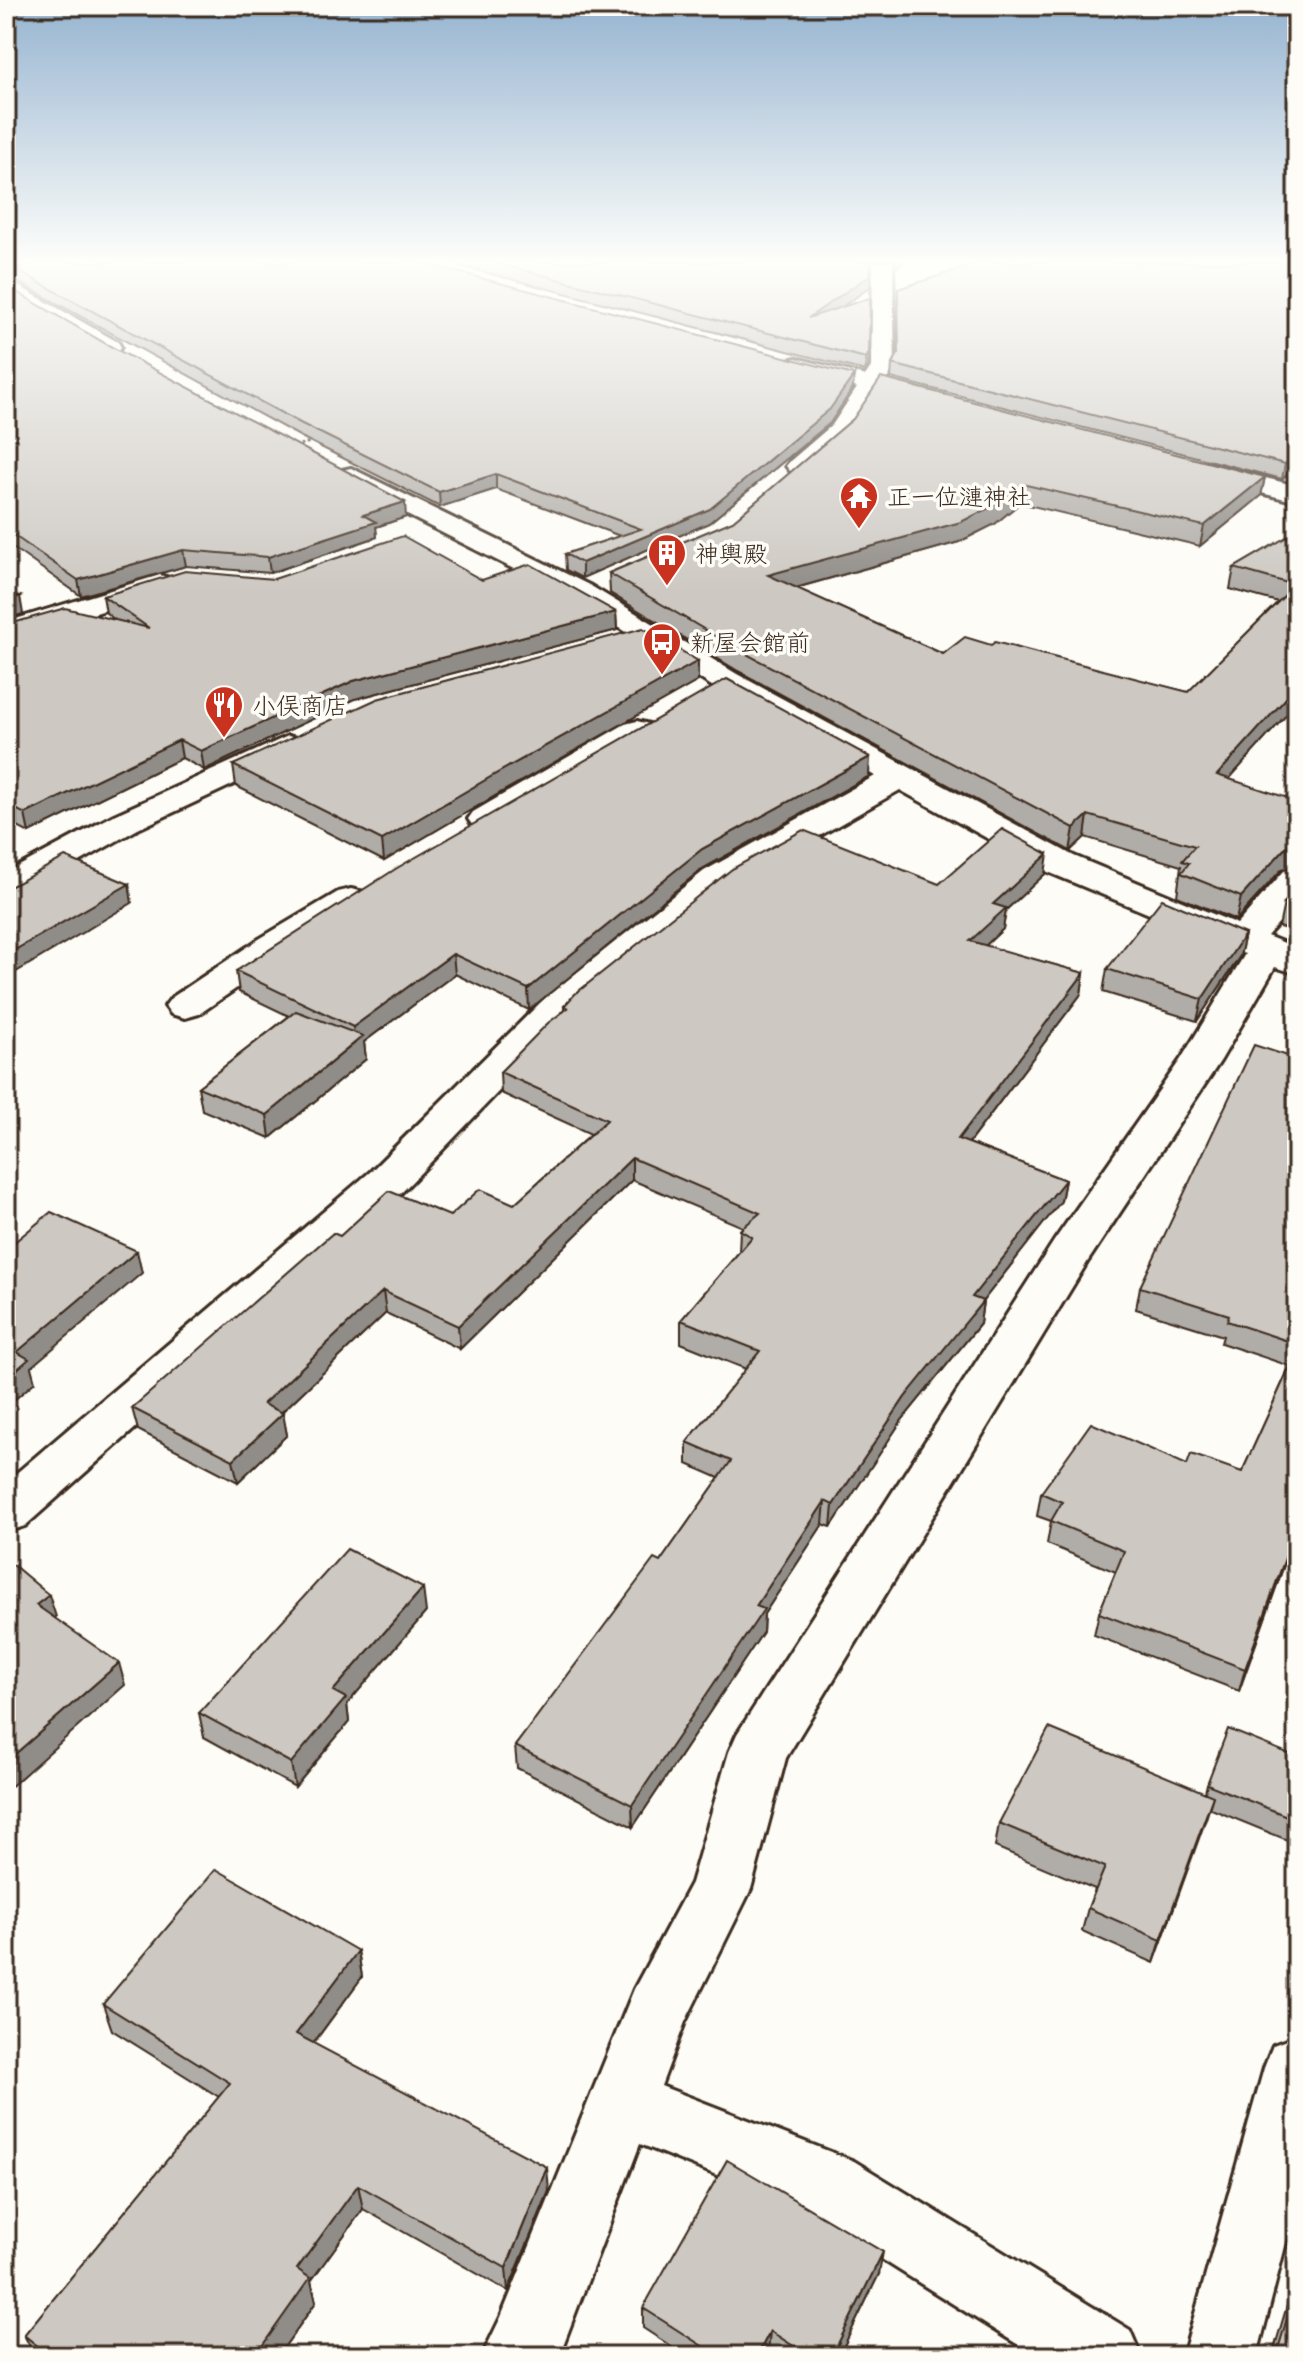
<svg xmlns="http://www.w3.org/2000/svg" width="1303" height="2362" font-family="'Patrick Hand','Klee One',sans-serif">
  <rect width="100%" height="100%" fill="#fdfcf7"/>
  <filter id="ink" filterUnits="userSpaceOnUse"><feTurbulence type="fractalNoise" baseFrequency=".0125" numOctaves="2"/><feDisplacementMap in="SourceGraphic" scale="16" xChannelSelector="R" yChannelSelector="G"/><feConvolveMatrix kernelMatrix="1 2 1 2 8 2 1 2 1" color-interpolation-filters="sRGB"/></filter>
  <g filter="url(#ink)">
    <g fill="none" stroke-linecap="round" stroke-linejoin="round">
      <defs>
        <g id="minor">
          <polygon points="873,262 893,262 895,367 850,435 808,471 790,471 786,466 790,461 832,425 871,367"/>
          <polygon points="6,279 118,342 121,347 118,352 102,352 6,294"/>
          <polygon points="351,468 591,586 737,674 1074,856 1237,924 1284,871 1297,868 1297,902 1267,936 1297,948 1297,974 1275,967 1221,1060 1088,1261 786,1758 751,1889 685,2022 661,2086 854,2161 1130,2330 1141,2356 1036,2356 805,2211 640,2144 559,2356 482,2356 501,2317 634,1989 691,1883 729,1752 737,1734 1054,1241 1181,1059 1245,954 1227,949 1224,945 1048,872 900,790 730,887 574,1013 402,1192 25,1526 6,1532 6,1482 370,1172 546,997 704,871 875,776 715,688 571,598 342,482 338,476 342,470"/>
          <polygon points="160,575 170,578 174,584 170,590 6,641 6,622"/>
          <polygon points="637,721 649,724 653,731 649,738 497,826 485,829 473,826 468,819 473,812 625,724"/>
          <polygon points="288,736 300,739 304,746 300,753 138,829 19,896 6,899 6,873 114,815"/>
          <polygon points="351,889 364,892 369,900 364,908 285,955 199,1014 185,1018 171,1014 165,1006 171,998 259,939 338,892"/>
          <polygon points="1297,2036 1297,2199 1257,2356 1183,2356 1264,2068 1273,2045"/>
        </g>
        <g id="trunk">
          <polygon points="796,358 944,396 947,401 944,406 935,408 788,370 784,365 788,360"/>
          <polygon points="1207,463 1297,486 1297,502 1198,477 1194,471 1198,465"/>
        </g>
      </defs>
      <!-- minor casing -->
      <use href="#minor" stroke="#3b2a1e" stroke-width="6"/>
      <!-- trunk casing -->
      <use href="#trunk" stroke="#3b2a1e" stroke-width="6"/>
      <!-- path -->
      <polyline stroke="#3b2a1e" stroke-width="3" stroke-dasharray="3 3" stroke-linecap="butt" points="294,446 315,441"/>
      <!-- minor -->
      <use href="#minor" fill="#fdfcf7" fill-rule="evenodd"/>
      <!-- trunk -->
      <use href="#trunk" fill="#fdfcf7" fill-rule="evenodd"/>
    </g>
    <!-- wall -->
    <g fill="#b0aca7" stroke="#3b2a1e" stroke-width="2">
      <polygon points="445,262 871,262 870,287 840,308 869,353 868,366 865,371"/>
      <polygon points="14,269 853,388 830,423 709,523 582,578 566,570 565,554 620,536 496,489 440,507 303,438 16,281"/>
      <polygon points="6,286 406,517 376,527 377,537 270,573 186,566 81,596 6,543"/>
      <polygon points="898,289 1297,466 1282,479 891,378 892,364 898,355"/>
      <polygon points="853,419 1265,477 1261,496 1200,546 1020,503 995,524 959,542 796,588 943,654 991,645 1188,692 1278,602 1230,589 1234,568 1297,531 1297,704 1296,704 1229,779 1282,869 1236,920 1177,896 1181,866 1085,837 1070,851 738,671 610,593 609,573 733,521"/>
      <polygon points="274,579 482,580 616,612 617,630 355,699 204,770 182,758 29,833 6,821 6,625 115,620 106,613 103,596"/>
      <polygon points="698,661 698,681 500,793 384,861 236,786 233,765"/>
      <polygon points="869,776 702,869 529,1010 455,974 364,1042 366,1059 270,1138 202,1110 198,1087 289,1016 239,992 236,971"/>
      <polygon points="1045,874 1006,910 1003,929 985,946 1084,973 1081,994 969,1143 1065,1180 1061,1201 983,1301 980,1324 902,1420 831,1527 823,1524 764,1614 763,1632 633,1827 517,1768 515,1746 660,1562 719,1478 687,1464 687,1442 746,1369 681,1343 681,1320 739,1252 740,1230 743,1227 632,1180 460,1349 386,1313 282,1412 287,1435 238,1482 138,1430 132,1408 340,1236 514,1204 591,1134 501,1093 500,1072 564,1010 564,1006 939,884"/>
      <polygon points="1297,889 1297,932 1279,927 1284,903"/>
      <polygon points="1245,934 1240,956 1197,1021 1103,992 1107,969"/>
      <polygon points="1297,1059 1297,1541 1293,1540 1239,1691 1094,1635 1099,1613 1116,1572 1047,1544 1051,1521 1037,1516 1041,1493 1187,1465 1242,1472 1290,1366 1221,1343 1223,1336 1136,1309 1140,1287"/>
      <polygon points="426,1612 347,1704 349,1722 295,1787 204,1737 199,1713"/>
      <polygon points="1297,1757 1297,1844 1209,1808 1154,1963 1082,1931 1088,1908 1095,1889 995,1847 999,1823 1205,1792 1207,1784"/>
      <polygon points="358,1951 362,1977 313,2044 549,2191 508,2291 363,2209 311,2281 316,2302 278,2356 35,2356 24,2335 219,2097 112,2030 103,2004"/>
      <polygon points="1297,2272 1297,2356 1272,2356"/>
      <polygon points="879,2274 839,2356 775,2356 768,2352 766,2356 686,2356 643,2328 643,2308"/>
    </g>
    <!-- shaded-wall -->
    <g fill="#908c88" stroke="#3b2a1e" stroke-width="2">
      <polygon points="897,262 905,262 896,268"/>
      <polygon points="870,275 870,287 808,331 808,318"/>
      <polygon points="869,353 868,366 865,371 866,358"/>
      <polygon points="854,375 853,388 830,423 709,523 582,578 582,563 710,509"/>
      <polygon points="1297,454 1297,466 1282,479 1285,464"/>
      <polygon points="496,474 496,489 440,507 439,492"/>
      <polygon points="1265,477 1261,496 1200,546 1204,526"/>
      <polygon points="1022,484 1020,503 995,524 959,542 767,596 768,575"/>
      <polygon points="405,502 406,517 376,527 377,537 270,573 268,557 363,515"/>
      <polygon points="183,550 186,566 81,596 78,580"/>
      <polygon points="20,596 23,614 6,619 6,601"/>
      <polygon points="616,612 617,630 355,699 204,770 201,751 353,681"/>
      <polygon points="698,661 698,681 500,793 384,861 382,840 499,772"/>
      <polygon points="1297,686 1296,704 1213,797 1217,775"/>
      <polygon points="179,740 182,758 29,833 25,814"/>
      <polygon points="870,757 869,776 702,869 529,1010 528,989 702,849"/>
      <polygon points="1088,815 1085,837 1070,851 1074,828"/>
      <polygon points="1297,844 1297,866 1282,869 1236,920 1241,897 1287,846"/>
      <polygon points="1048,854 1045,874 1006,910 1003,929 968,962 970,941 993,904"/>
      <polygon points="129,884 132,903 6,978 6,955"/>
      <polygon points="1245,934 1240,956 1197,1021 1202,999"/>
      <polygon points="453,954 455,974 364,1042 366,1059 270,1138 267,1115 355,1043 353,1027"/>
      <polygon points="1084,973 1081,994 955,1161 958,1139"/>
      <polygon points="632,1158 632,1180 460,1349 458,1326"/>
      <polygon points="1065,1180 1061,1201 971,1316 983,1301 980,1324 902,1420 831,1527 833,1505 972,1297"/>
      <polygon points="137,1251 142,1273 31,1367 35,1382 6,1407 6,1379 17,1352"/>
      <polygon points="383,1291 386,1313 267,1426 263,1404"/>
      <polygon points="283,1413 287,1435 238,1482 233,1460"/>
      <polygon points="825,1501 823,1524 764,1614 763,1632 633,1827 632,1805 756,1606"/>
      <polygon points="1297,1525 1293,1540 1239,1691 1245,1669"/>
      <polygon points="423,1588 426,1612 347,1704 349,1722 295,1787 291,1763 333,1691"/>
      <polygon points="49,1595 56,1617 43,1627 36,1605"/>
      <polygon points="119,1663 125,1685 6,1791 6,1762"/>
      <polygon points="1213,1796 1206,1819 1154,1963 1161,1940"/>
      <polygon points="358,1951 362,1977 301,2060 296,2034"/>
      <polygon points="547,2167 549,2191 508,2291 506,2268"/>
      <polygon points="358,2185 363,2209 311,2281 316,2302 278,2356 255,2356 297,2269"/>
      <polygon points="883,2252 879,2274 839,2356 832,2356"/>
      <polygon points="770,2331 768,2352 766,2356 757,2356"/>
    </g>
    <!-- building -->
    <g fill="#cdc8c2" stroke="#3b2a1e" stroke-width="2">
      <polygon points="37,262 419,262 854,375 830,409 710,509 582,563 565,554 641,529 496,474 439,492 302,424 14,269"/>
      <polygon points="491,262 871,262 870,275 808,318 870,298 869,353 866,358"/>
      <polygon points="982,262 1278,262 1297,268 1297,454 1285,464 892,364 899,353 898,289"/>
      <polygon points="6,286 106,344 405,502 363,515 376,522 268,557 183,550 78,580 6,530 6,355 17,348 6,342"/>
      <polygon points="881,378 1265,477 1204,526 1022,484 997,504 961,522 768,575 943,654 965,637 991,645 995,642 1188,692 1295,585 1234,568 1297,531 1297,686 1217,775 1297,801 1297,844 1287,846 1241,897 1181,873 1189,863 1182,861 1195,846 1088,815 1074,828 739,650 609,573 733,521 853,419"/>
      <polygon points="403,536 482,580 530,564 616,612 353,681 201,751 179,740 25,814 6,804 6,625 65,608 149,628 103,596 185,571 274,579"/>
      <polygon points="6,593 20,596 6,601"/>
      <polygon points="643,628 698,661 499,772 382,840 233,765 377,699"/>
      <polygon points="727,679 870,757 702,849 528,989 453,954 353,1027 236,971 397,868"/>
      <polygon points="1002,829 1048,854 993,904 1006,908 970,941 1084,973 958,1139 1065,1180 972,1297 983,1301 905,1397 833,1505 825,1501 756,1606 764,1609 632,1805 515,1746 654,1559 660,1562 731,1461 687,1442 760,1351 681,1320 752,1237 740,1230 760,1213 632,1158 458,1326 383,1291 263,1404 283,1413 233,1460 132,1408 333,1233 340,1236 389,1191 450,1216 480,1189 514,1204 607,1120 500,1072 548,1023 568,1008 564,1006 575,994 732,869 803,830 939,884"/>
      <polygon points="65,857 129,884 6,955 6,889"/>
      <polygon points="1297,889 1297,907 1284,903"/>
      <polygon points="1162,899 1245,934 1202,999 1107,969"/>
      <polygon points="296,1011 363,1036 267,1115 198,1087"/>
      <polygon points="1254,1045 1297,1059 1297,1344 1227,1321 1229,1315 1140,1287"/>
      <polygon points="51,1212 137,1251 17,1352 29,1359 6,1379 6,1249"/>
      <polygon points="1297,1351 1297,1525 1245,1669 1099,1613 1124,1551 1051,1521 1062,1502 1041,1493 1091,1423 1187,1465 1191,1454 1242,1472"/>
      <polygon points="347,1549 423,1588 333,1691 346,1698 291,1763 199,1713"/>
      <polygon points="6,1559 49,1595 36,1605 119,1663 6,1762"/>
      <polygon points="1049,1728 1213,1796 1161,1940 1088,1908 1105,1867 999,1823"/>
      <polygon points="1228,1729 1297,1757 1297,1820 1207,1784"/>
      <polygon points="216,1869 358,1951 296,2034 547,2167 506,2268 358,2185 297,2269 310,2278 255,2356 50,2356 24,2335 230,2083 103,2004"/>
      <polygon points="727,2160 883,2252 832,2356 809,2356 770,2331 757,2356 718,2356 643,2308"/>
      <polygon points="1297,2285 1297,2356 1276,2356"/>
    </g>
  </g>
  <!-- sky -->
  <linearGradient id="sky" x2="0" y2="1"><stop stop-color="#96b4d0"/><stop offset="0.44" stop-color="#fefefb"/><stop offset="1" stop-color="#fefefb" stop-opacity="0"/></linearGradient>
  <rect width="1303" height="593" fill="url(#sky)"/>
  <!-- icons -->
  <defs>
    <symbol id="temple-pin" viewBox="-11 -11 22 30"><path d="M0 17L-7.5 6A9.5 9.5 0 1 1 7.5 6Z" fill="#c8321e" stroke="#fdfcf7"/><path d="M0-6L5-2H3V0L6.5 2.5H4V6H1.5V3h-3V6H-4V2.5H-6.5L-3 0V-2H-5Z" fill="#fff"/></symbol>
    <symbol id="building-pin" viewBox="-11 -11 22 30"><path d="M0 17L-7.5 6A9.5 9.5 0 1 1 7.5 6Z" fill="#c8321e" stroke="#fdfcf7"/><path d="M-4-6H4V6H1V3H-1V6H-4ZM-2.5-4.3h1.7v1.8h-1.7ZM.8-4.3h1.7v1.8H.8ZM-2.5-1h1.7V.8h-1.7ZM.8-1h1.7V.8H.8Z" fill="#fff"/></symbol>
    <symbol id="bus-pin" viewBox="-11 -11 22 30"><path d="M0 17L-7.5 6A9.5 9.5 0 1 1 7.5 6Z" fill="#c8321e" stroke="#fdfcf7"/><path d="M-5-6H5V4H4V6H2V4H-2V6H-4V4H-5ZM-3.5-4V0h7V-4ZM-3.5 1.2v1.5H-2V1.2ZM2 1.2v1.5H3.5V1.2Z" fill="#fff"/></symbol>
    <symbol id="restaurant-pin" viewBox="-11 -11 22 30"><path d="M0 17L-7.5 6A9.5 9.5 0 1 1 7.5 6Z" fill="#c8321e" stroke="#fdfcf7"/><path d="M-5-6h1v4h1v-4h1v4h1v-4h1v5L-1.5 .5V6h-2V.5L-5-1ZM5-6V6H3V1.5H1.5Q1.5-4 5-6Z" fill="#fff"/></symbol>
  </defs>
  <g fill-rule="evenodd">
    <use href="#temple-pin" x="837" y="474" width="44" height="60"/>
    <use href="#building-pin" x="645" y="531" width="44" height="60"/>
    <use href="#bus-pin" x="640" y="620" width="44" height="60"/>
    <use href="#restaurant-pin" x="202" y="683" width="44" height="60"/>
  </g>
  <g text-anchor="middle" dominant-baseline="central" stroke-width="7" stroke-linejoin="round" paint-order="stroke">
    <!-- far-poi labels -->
    <g font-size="24" fill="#3b2a1e" stroke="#fdfcf7" text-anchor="start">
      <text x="887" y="496">正一位漣神社</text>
      <text x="695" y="553">神輿殿</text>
      <text x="690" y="642">新屋会館前</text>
      <text x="252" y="705">小俣商店</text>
    </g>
  </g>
  <!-- margin -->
  <rect width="1303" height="2362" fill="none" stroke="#fdfcf7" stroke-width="32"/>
  <rect x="16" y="16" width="1271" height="2330" fill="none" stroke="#3b2a1e" stroke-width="3" filter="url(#ink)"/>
</svg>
